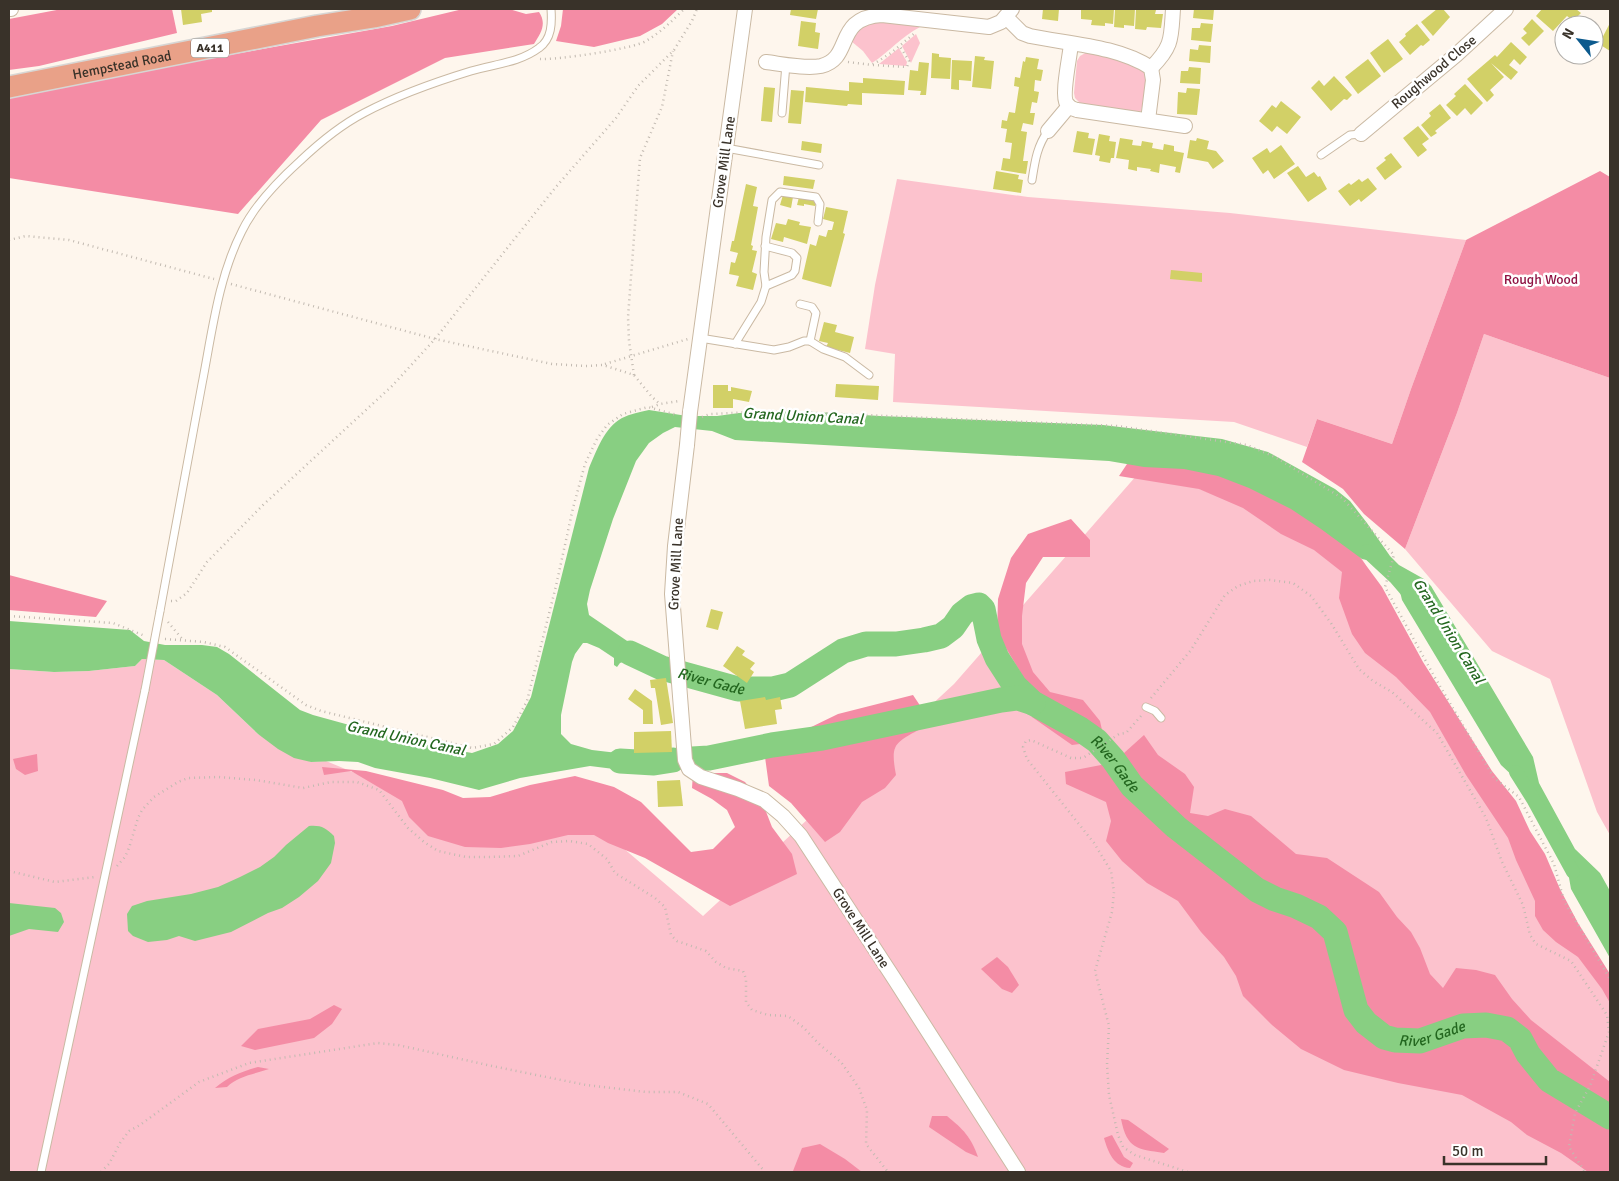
<svg xmlns="http://www.w3.org/2000/svg" width="1619" height="1181" font-family="Signika,sans-serif">
  <rect width="100%" height="100%" fill="#fef6ed"/>
  <!-- green -->
  <g fill="#fcc2cd">
    <path d="M881,21l39,6c-18,9 -31,25 -48,36l-9,-12 -12,-10c7,-13 16,-17 30,-20z"/>
    <polygon points="916,34 920,43 911,63 902,46"/>
    <polygon points="899,48 907,62 906,66 879,64"/>
    <path d="M1089,51c15,5 56,12 59,28l-7,32 -4,2 -56,-9 -6,-6 -1,-5 3,-32 3,-5z"/>
    <polygon points="897,179 1028,197 1230,213 1466,240 1411,389 1392,444 1317,419 1307,447 1234,422 893,402 895,354 865,349 875,285"/>
    <polygon points="1484,334 1610,378 1610,835 1597,812 1550,679 1492,651 1405,549 1457,413"/>
    <polygon points="1144,467 1342,545 1362,559 1610,986 1610,1172 9,1172 9,669 54,672 89,671 135,666 142,659 164,660 217,695 258,734 311,762 326,761 505,835 602,830 703,916 954,684"/>
  </g>
  <!-- forest -->
  <g fill="#f48ca5">
    <polygon points="62,9 172,9 177,33 39,66 9,70 9,19"/>
    <path d="M463,9h46l17,5 13,-2c8,12 2,21 -5,32l-89,14 -124,62 -83,94 -229,-36v-84l383,-68z"/>
    <polygon points="563,9 678,9 662,24 640,36 594,47 556,41 561,26"/>
    <polygon points="1600,171 1610,177 1610,378 1484,334 1457,413 1405,549 1364,514 1343,489 1302,462 1317,419 1392,444 1411,389 1466,240"/>
    <polygon points="1131,458 1218,471 1287,504 1354,549 1382,587 1423,662 1492,771 1516,801 1530,831 1545,854 1560,889 1578,923 1610,974 1610,1003 1602,989 1578,957 1556,942 1543,930 1535,916 1535,901 1516,860 1508,838 1466,775 1430,712 1396,677 1365,653 1352,634 1339,598 1342,572 1314,550 1281,534 1243,508 1199,489 1119,476"/>
    <polygon points="1071,519 1090,540 1090,557 1043,557 1026,583 1022,616 1022,644 1033,672 1050,692 1083,700 1100,721 1102,730 1088,743 1072,745 1032,717 1027,683 997,633 998,599 1011,558 1028,534"/>
    <polygon points="9,575 107,601 96,617 9,610"/>
    <path d="M913,695l8,12 1,21c-27,15 -32,15 -26,47l-11,13 -23,14 -22,30 -15,10 -34,-39 -22,-17 -4,-29 28,-4 10,-22 35,-17z"/>
    <polygon points="1144,735 1158,755 1185,774 1194,787 1190,813 1208,816 1225,809 1251,816 1296,854 1327,858 1379,892 1397,917 1411,932 1420,948 1430,974 1443,988 1456,968 1476,970 1495,975 1512,999 1531,1020 1610,1082 1610,1172 1588,1172 1561,1153 1527,1135 1511,1122 1462,1095 1398,1083 1344,1070 1301,1049 1272,1025 1243,996 1236,976 1224,957 1201,932 1178,901 1147,883 1122,861 1106,841 1111,821 1106,802 1066,784 1065,772 1101,765 1124,753"/>
    <polygon points="37,754 38,771 25,775 16,769 13,759"/>
    <polygon points="322,767 366,771 443,790 463,798 490,797 530,785 575,776 614,787 641,802 691,852 713,849 735,827 727,810 712,799 692,788 693,773 727,773 745,782 763,804 772,827 792,854 797,874 730,906 645,858 608,843 594,835 568,835 530,844 501,848 465,847 428,836 409,817 402,801 351,771 324,775"/>
    <polygon points="997,957 1008,967 1019,985 1012,993 1002,989 981,969"/>
    <polygon points="334,1005 342,1009 332,1024 314,1038 255,1050 241,1046 258,1029 310,1019"/>
    <path d="M258,1067l11,2c-14,5 -31,7 -42,18l-12,1c13,-11 26,-16 43,-21z"/>
    <path d="M932,1116h15c16,13 24,21 31,41l-12,-5 -37,-25z"/>
    <path d="M1121,1119l7,1 41,29 -5,4c-27,-4 -37,-4 -43,-34z"/>
    <path d="M1112,1135l12,22 9,6 -3,5c-16,-1 -22,-16 -26,-30z"/>
    <polygon points="820,1144 845,1159 862,1172 795,1172 793,1171 802,1148"/>
  </g>
  <!-- water -->
  <g fill="#88cf82">
    <path d="M649,410l38,6h30l22,-3 61,-2 80,5 223,9 119,14 46,13 67,37 15,12 17,22 23,33 9,9 25,14 7,7 102,171 6,26 36,66 25,24 10,18v67l-39,-69 -6,-34 -37,-65 -27,-25 -99,-165 -4,-17 -5,-11 -8,-8 -23,-5 -41,-30 -30,-20 -42,-21 -31,-12 -34,-7 -40,-2 -35,-6 -374,-21 -23,-9 -37,-4 -12,6 -14,10 -13,18 -23,58 -23,71 -3,14 2,11 47,32 25,14 1,7 -3,7 -33,-14 -6,2 -3,4 -3,-2v-7l-15,-10 -12,-5h-4l-8,11 -3,8 -11,53v19l10,10 21,6 60,7 2,6 -2,5 -38,1 -24,-3 -70,12 -41,12 -49,-12 -55,-10 -17,-6 -19,-1 -28,1 -17,-4 -16,-9 -20,-15 -41,-39 -53,-35 -22,-1 -7,7 -46,5 -35,1 -45,-3v-48l121,9 14,11 21,4h37l15,2 12,7 71,56 13,5 98,27 61,11 26,-9 15,-13 18,-34 58,-229c8,-18 15,-40 33,-50 8,-4 18,-6 27,-8z"/>
    <path d="M309,826c12,-1 17,2 25,10l1,7 -4,20 -13,18 -19,16 -17,11 -14,5 -37,19 -36,9 -16,-5 -12,4 -19,2 -15,-6 -5,-5 -1,-17 5,-8 15,-5 44,-7 27,-7 22,-10 20,-10 14,-10 12,-12z"/>
    <polygon points="9,903 55,908 61,913 64,922 58,932 29,929 9,936"/>
  </g>
  <g fill="none" stroke-linecap="round" stroke-linejoin="round">
    <!-- canal -->
    <g stroke="#88cf82" stroke-width="14">
      <polyline points="1367,551 1395,577 1407,591"/>
      <polyline points="1516,772 1533,799 1573,872"/>
    </g>
    <!-- river -->
    <g stroke="#88cf82" stroke-width="25">
      <path id="s1" d="M630,653l32,15 76,21h35l17,-4 53,-34 23,-7h30l28,-4 17,-4 12,-9 9,-13 9,-7 8,-2 4,4 6,30 8,19 18,28 18,17 47,26 17,12 16,18 19,27 44,41 81,63 18,9 21,7 23,11 16,15 21,78 10,13 18,14 11,3 25,1 43,-15 23,-1 21,4 13,10 8,15 21,26 61,37"/>
      <polyline points="692,759 709,758 772,745 822,738 1001,700 1018,698 1033,703"/>
      <polyline points="620,761 654,763 673,760"/>
    </g>
  </g>
  <!-- building -->
  <g fill="#d2d067">
    <polygon points="181,9 212,9 212,12 201,14 202,22 183,25"/>
    <polygon points="791,9 818,9 816,19 790,15"/>
    <polygon points="1043,9 1059,9 1058,21 1042,19"/>
    <polygon points="1081,9 1114,9 1113,24 1105,23 1105,26 1091,25 1092,20 1081,19"/>
    <polygon points="1115,9 1135,9 1134,26 1124,25 1124,28 1114,27"/>
    <polygon points="1136,9 1156,10 1155,14 1163,14 1161,28 1147,27 1146,30 1135,29"/>
    <polygon points="1194,9 1214,9 1213,20 1193,18"/>
    <polygon points="1437,9 1443,9 1450,17 1433,36 1421,22"/>
    <polygon points="1542,9 1576,9 1581,13 1573,21 1567,16 1553,31 1536,16"/>
    <polygon points="1532,19 1544,31 1529,46 1521,38 1527,33 1523,29"/>
    <polygon points="801,21 816,23 815,32 820,33 818,49 798,46"/>
    <polygon points="1201,23 1213,24 1211,42 1191,40 1192,28 1200,28"/>
    <polygon points="1610,23 1610,51 1599,44"/>
    <polygon points="1417,24 1430,40 1423,46 1421,45 1410,55 1399,42 1406,36 1405,34"/>
    <polygon points="1388,39 1403,59 1384,73 1370,53"/>
    <polygon points="1511,42 1527,57 1520,65 1514,59 1509,65 1518,72 1511,80 1491,63 1504,77 1490,90 1494,95 1487,102 1467,79 1495,55 1497,57"/>
    <polygon points="1199,45 1211,46 1210,63 1189,61 1190,49 1198,50"/>
    <polygon points="932,53 939,54 939,57 951,58 950,79 931,78"/>
    <polygon points="975,56 985,57 984,60 994,61 991,89 972,87"/>
    <polygon points="1026,57 1039,59 1037,69 1043,70 1041,81 1035,80 1034,91 1039,92 1037,103 1032,102 1030,113 1035,113 1033,125 1023,123 1021,131 1027,132 1023,161 1028,161 1026,174 1001,170 1003,158 1010,159 1012,143 1005,142 1007,129 1001,128 1002,120 1007,121 1009,112 1015,113 1019,87 1014,86 1015,77 1020,78 1023,61 1025,62"/>
    <polygon points="1368,59 1381,76 1358,94 1345,77"/>
    <polygon points="952,60 972,61 971,81 959,80 959,90 951,89"/>
    <polygon points="919,62 929,63 926,95 920,95 921,91 908,90 910,70 918,71"/>
    <polygon points="1189,67 1201,68 1200,84 1180,83 1181,71 1188,71"/>
    <polygon points="1334,76 1352,95 1347,100 1344,99 1331,111 1311,88 1319,80 1324,86"/>
    <polygon points="863,78 905,81 904,95 862,93 862,105 848,104 847,106 805,102 806,87 849,91 849,82 863,83"/>
    <polygon points="1465,84 1483,103 1471,115 1465,108 1457,116 1446,105 1456,96 1454,94"/>
    <polygon points="764,87 775,88 772,122 761,121"/>
    <polygon points="1187,88 1200,89 1197,115 1177,114 1178,92 1186,93"/>
    <polygon points="791,90 804,91 801,124 788,123"/>
    <polygon points="1281,101 1301,117 1287,134 1277,126 1272,132 1259,121 1272,105 1276,108"/>
    <polygon points="1440,104 1451,118 1435,131 1437,133 1431,137 1421,125 1431,116 1429,113"/>
    <polygon points="1418,126 1429,139 1422,144 1427,150 1418,157 1403,138"/>
    <polygon points="1077,131 1089,133 1088,138 1095,139 1092,155 1073,152"/>
    <polygon points="1099,134 1110,136 1109,141 1116,142 1114,158 1111,158 1110,163 1099,161 1100,156 1095,155"/>
    <polygon points="1120,138 1133,140 1132,145 1141,146 1142,141 1153,143 1152,148 1163,150 1164,144 1174,146 1174,151 1184,153 1180,173 1175,172 1176,167 1160,164 1159,173 1150,171 1151,169 1137,167 1137,171 1128,169 1129,160 1116,158"/>
    <polygon points="1197,138 1209,141 1207,149 1216,151 1224,161 1213,169 1208,162 1187,158 1190,140 1196,141"/>
    <polygon points="802,141 822,144 821,153 801,150"/>
    <polygon points="1281,145 1295,164 1274,179 1268,170 1263,174 1252,158 1267,148 1270,153"/>
    <polygon points="1391,153 1402,167 1385,180 1376,168 1386,160 1384,158"/>
    <polygon points="1298,166 1306,177 1314,172 1318,177 1320,176 1327,189 1308,202 1287,173"/>
    <polygon points="996,171 1019,175 1018,179 1023,180 1021,193 993,189"/>
    <polygon points="784,176 815,180 813,189 783,185"/>
    <polygon points="1368,178 1377,189 1361,202 1359,199 1350,206 1338,191 1349,183 1351,185 1359,179 1362,182"/>
    <polygon points="746,184 757,187 753,206 758,207 751,245 753,246 752,250 757,251 752,272 757,274 753,290 736,286 739,276 729,274 731,262 735,263 738,253 730,251 732,241 734,241"/>
    <polygon points="783,195 793,197 791,208 780,205"/>
    <polygon points="799,197 816,201 815,206 804,204 804,206 797,205"/>
    <polygon points="826,207 848,211 843,233 845,234 831,287 802,279 810,244 816,246 819,235 826,237 828,230 832,230 834,222 823,219"/>
    <polygon points="788,219 800,222 799,225 811,227 807,244 784,237 783,242 771,239 776,223 786,225"/>
    <polygon points="1171,270 1202,273 1202,282 1170,279"/>
    <polygon points="824,322 837,325 835,332 854,337 850,353 826,347 828,343 819,341"/>
    <polygon points="836,384 879,386 878,400 835,397"/>
    <polygon points="713,385 728,385 728,391 731,391 731,387 752,391 749,402 733,399 733,408 713,408"/>
    <polygon points="711,609 723,612 718,630 706,627"/>
    <polygon points="737,646 745,651 742,655 755,663 750,669 754,672 747,683 723,666"/>
    <polygon points="666,678 673,723 661,725 655,688 651,688 650,680"/>
    <polygon points="635,689 652,701 653,724 643,724 643,710 628,699"/>
    <polygon points="765,697 766,700 780,697 782,709 775,710 777,724 745,729 740,701"/>
    <polygon points="671,731 672,752 634,753 634,732"/>
    <polygon points="680,780 683,806 658,807 657,781"/>
  </g>
  <g fill="none" stroke-linecap="round" stroke-linejoin="round">
    <defs>
      <g id="service">
        <polyline points="782,113 786,64"/>
        <polyline points="726,148 819,165"/>
        <polyline points="1321,155 1350,135 1361,134"/>
        <path d="M1032,180c3,-19 5,-34 16,-49"/>
        <polyline points="765,246 792,253 797,258 795,271 792,275 766,286"/>
        <polyline points="800,304 812,307 816,313 810,341"/>
        <polyline points="700,338 774,350 789,347 804,341 810,341 823,349 845,357 869,375"/>
        <polyline points="735,344 761,302 766,286 764,272 766,237 772,200 780,192 816,197 820,204 818,222"/>
        <path d="M160,611c14,-75 28,-151 42,-227 10,-51 16,-106 40,-153 13,-27 37,-51 58,-70 19,-18 41,-36 64,-48 34,-18 71,-31 107,-42 23,-7 48,-8 68,-23 13,-9 13,-25 12,-39"/>
        <polyline points="1146,707 1155,711 1161,718"/>
        <polyline points="41,1172 145,690"/>
      </g>
      <g id="minor">
        <polyline points="9,9 11,9"/>
        <path d="M1006,17l16,16 8,3c39,8 88,10 121,32l2,12 -5,40"/>
        <path d="M1071,44c-1,12 -10,52 -4,60 2,4 7,5 10,6l108,16"/>
        <path d="M766,62c16,2 40,7 55,4 33,-8 12,-48 61,-51l107,12 12,-5 11,-13"/>
        <path d="M1151,68c22,-22 20,-30 22,-59"/>
        <polyline points="1048,131 1069,106"/>
        <polyline points="1361,134 1456,55 1506,9"/>
        <polyline points="690,412 745,9"/>
        <polyline points="687,445 675,546 672,594 685,760 689,769 701,777 738,789 764,800 783,816 801,836 895,980 1018,1172"/>
      </g>
      <g id="primary">
        <path id="s2" d="M9,87l308,-61 57,-9 36,-8"/>
      </g>
    </defs>
    <!-- service casing -->
    <use href="#service" stroke="#cab9a3" stroke-width="9"/>
    <!-- minor casing -->
    <use href="#minor" stroke="#cab9a3" stroke-width="16"/>
    <!-- primary casing -->
    <use href="#primary" stroke="#d7d6d4" stroke-width="24"/>
    <!-- path -->
    <g stroke="#c2bab1" stroke-width="2.5" stroke-dasharray="1 4" stroke-linecap="butt">
      <path d="M540,59c17,1 93,-10 106,-18 15,-9 26,-20 38,-32"/>
      <polyline points="848,62 872,65 891,53 916,32"/>
      <polyline points="873,65 907,67 909,61 899,45"/>
      <polyline points="9,240 26,236 69,240 214,279"/>
      <polyline points="231,284 435,339 552,364 586,366 603,365 634,375 652,397 660,404"/>
      <polyline points="605,364 688,339"/>
      <polyline points="634,375 629,341 628,317 640,158 662,107 673,51"/>
      <polyline points="652,407 660,404 679,401"/>
      <polyline points="702,417 710,414 773,411 1117,426 1247,445 1275,457 1342,498 1394,555 1385,587 1434,676 1494,778 1519,797 1554,864 1564,901 1610,979"/>
      <polyline points="171,601 176,601 187,593 207,562 263,505 392,386 435,339 555,188 616,118 638,86 674,50 692,21 697,9"/>
      <polyline points="9,616 113,623 145,636"/>
      <polyline points="168,622 183,640"/>
      <polyline points="165,639 204,642 225,647 306,705 321,711 472,748 494,744 513,727 527,701 556,586 573,508 585,464 597,439 607,425 623,414 648,407 677,415"/>
      <polyline points="1151,698 1191,650 1225,595 1238,586 1253,581 1270,580 1293,583 1311,596 1331,623 1359,669 1373,681 1392,692 1437,733 1486,818 1502,862 1523,905 1530,935 1536,944 1571,961 1607,1015 1609,1032 1590,1086 1575,1113 1569,1147 1585,1172"/>
      <polyline points="1141,716 1126,733 1119,734 1083,758 1071,758 1031,740 1026,741 1023,747 1027,759 1094,843 1111,871 1114,892 1112,912 1095,971 1109,1026 1107,1065 1109,1095 1118,1135 1123,1147 1135,1155 1188,1172"/>
      <polyline points="117,866 125,857 129,848 138,818 142,810 154,797 178,782 188,778 218,777 256,780 303,788 331,782 357,782 379,790 408,828 424,842 438,851 466,857 490,857 518,856 552,842 569,841 588,844 607,859 615,873 655,898 665,907 671,935 677,941 706,951 716,962 726,968 743,971 746,979 746,1002 752,1010 768,1015 788,1016 803,1027 820,1045 841,1062 859,1088 867,1110 866,1144 888,1172"/>
      <polyline points="9,871 55,882 95,877"/>
      <polyline points="101,1172 109,1164 120,1143 129,1131 140,1125 199,1082 249,1063 378,1043 398,1045 492,1066 586,1085 646,1092 678,1092 708,1104 765,1172"/>
    </g>
    <!-- service -->
    <use href="#service" stroke="#fff" stroke-width="7"/>
    <!-- minor -->
    <use href="#minor" stroke="#fff" stroke-width="14"/>
    <!-- primary -->
    <use href="#primary" stroke="#e9a188" stroke-width="21"/>
    <defs>
      <polyline id="service-bridge" points="145,690 160,611"/>
      <polyline id="minor-bridge" points="687,445 690,412"/>
    </defs>
    <!-- service-bridge casing -->
    <use href="#service-bridge" stroke="#cab9a3" stroke-width="9" stroke-linecap="butt"/>
    <!-- minor-bridge casing -->
    <use href="#minor-bridge" stroke="#cab9a3" stroke-width="16" stroke-linecap="butt"/>
    <!-- service-bridge -->
    <use href="#service-bridge" stroke="#fff" stroke-width="7"/>
    <!-- minor-bridge -->
    <use href="#minor-bridge" stroke="#fff" stroke-width="14"/>
  </g>
  <g text-anchor="middle" dominant-baseline="central" stroke-width="5" stroke-linejoin="round" paint-order="stroke">
    <!-- shield labels -->
    <rect fill="#fff" stroke="#747069" stroke-width="1" x="191" y="38.5" width="38" height="19" rx="4"/>
    <g font-size="12" font-weight="bold" fill="#393229">
      <text x="210" y="48">A411</text>
    </g>
    <!-- street labels -->
    <g font-size="14" fill="#393229" stroke="#fff">
      <text stroke="none"><textPath href="#s2" startOffset="115">Hempstead Road</textPath></text>
      <text transform="translate(1434 72) rotate(-40)">Roughwood Close</text>
      <text transform="translate(724 162) rotate(-82)">Grove Mill Lane</text>
      <text transform="translate(676 564) rotate(-87)">Grove Mill Lane</text>
      <text transform="translate(861 928) rotate(57)">Grove Mill Lane</text>
    </g>
    <!-- park labels -->
    <g font-size="14" fill="#8f1343" stroke="#fff">
      <text x="1541" y="279">Rough Wood</text>
    </g>
    <!-- water labels -->
    <g font-size="15" font-style="italic" fill="#23671f" stroke="#fff">
      <text transform="translate(803 416) rotate(3)">Grand Union Canal</text>
      <text transform="translate(1449 631) rotate(58)">Grand Union Canal</text>
      <text stroke="none"><textPath href="#s1" startOffset="86">River Gade</textPath></text>
      <text transform="translate(406 738) rotate(12)">Grand Union Canal</text>
      <text stroke="none"><textPath href="#s1" startOffset="598">River Gade</textPath></text>
      <text stroke="none"><textPath href="#s1" startOffset="1048">River Gade</textPath></text>
    </g>
  </g>
  <!-- border -->
  <rect width="1619" height="1181" fill="none" stroke="#393229" stroke-width="20"/>
  <!-- north arrow -->
  <g transform="translate(1579 40) rotate(300)"><circle r="24" fill="#ffffff" stroke="#b0ada9"/>
  <path d="M0-4L9 19L0 12L-9 19Z" fill="#0c5a8d"/>
  <text y="-8" font-size="14" font-weight="bold" text-anchor="middle" fill="#393229">N</text>
  </g>
  <!-- scale -->
  <path d="M1444 1156v8h102v-8" fill="none" stroke="#393229" stroke-width="2.5"/>
  <text x="1452" y="1156" font-size="15" fill="#393229" stroke="#ffffff" stroke-width="4" paint-order="stroke">50 m</text>
</svg>
